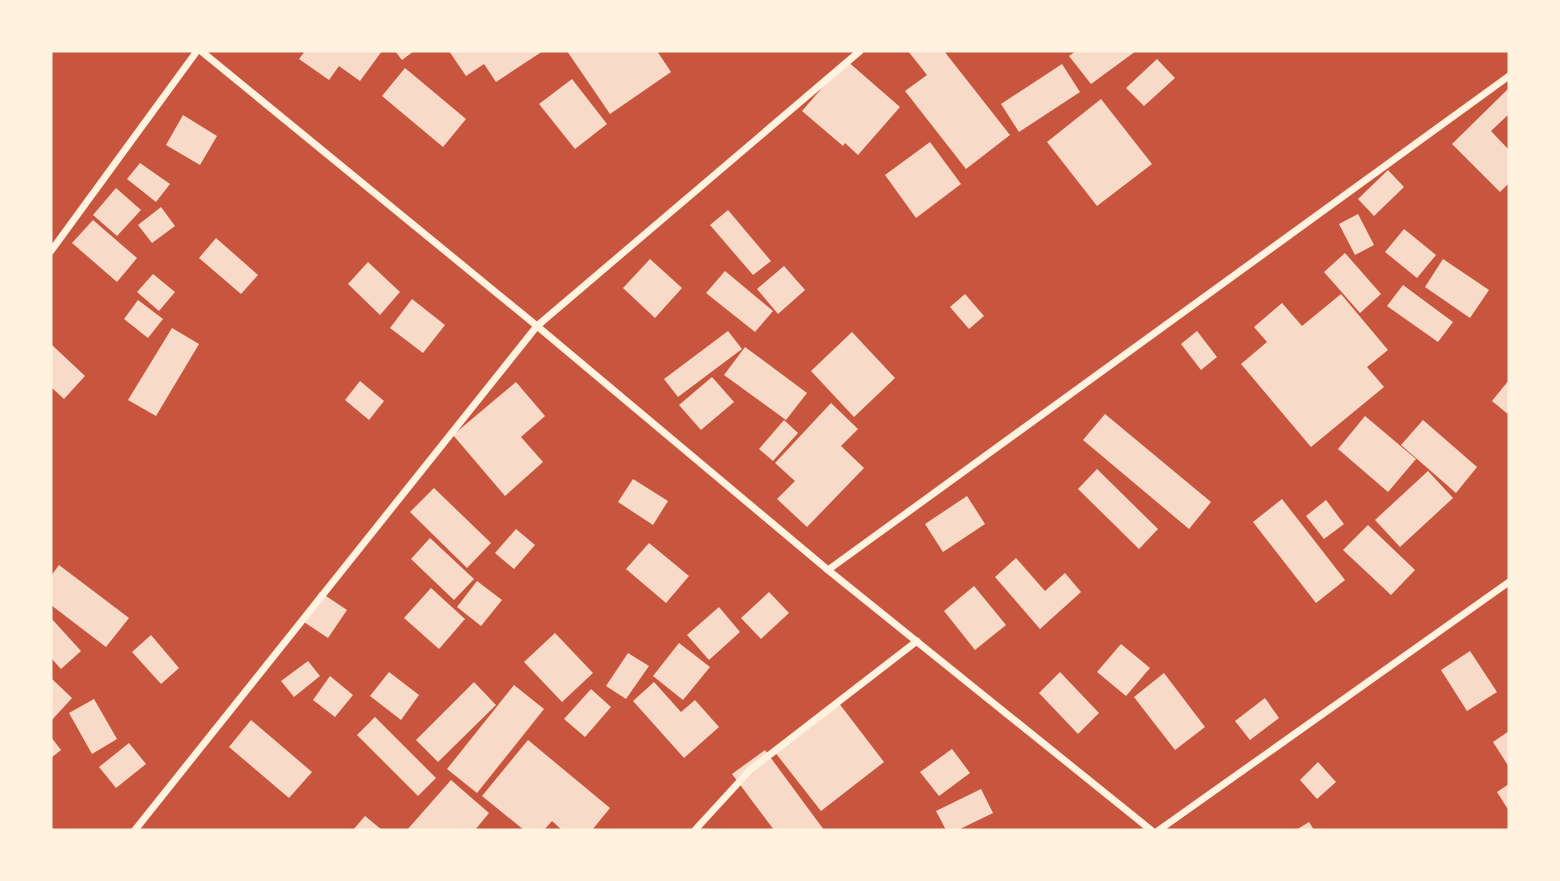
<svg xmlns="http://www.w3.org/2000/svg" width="1560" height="881" font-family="'Asap Condensed',sans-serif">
  <rect width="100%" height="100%" fill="#c8553d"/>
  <!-- building -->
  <g fill="#f7dbc8">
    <polygon points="305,51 382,51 360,81 339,66 329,80 299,59"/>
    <polygon points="395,51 414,51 402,60"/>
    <polygon points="449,51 543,51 496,82 484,64 466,76"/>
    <polygon points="567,51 657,51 671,72 610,114"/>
    <polygon points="908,51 944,51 1010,135 966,169 905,91 927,75"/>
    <polygon points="1076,51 1136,51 1091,84 1069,56"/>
    <polygon points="1157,59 1175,78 1144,106 1126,88"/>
    <polygon points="846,60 900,107 858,155 845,143 843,146 802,111"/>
    <polygon points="1062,64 1080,92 1019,132 1001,104"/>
    <polygon points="405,68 466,119 443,147 382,96"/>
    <polygon points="572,79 607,124 575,149 539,104"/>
    <polygon points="1509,88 1509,114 1491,131 1509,150 1509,183 1500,192 1452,144"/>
    <polygon points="1101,99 1152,164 1097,206 1047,142"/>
    <polygon points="183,115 217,136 200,165 166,145"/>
    <polygon points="930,142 961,184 916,218 885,175"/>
    <polygon points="140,163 170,184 156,202 127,179"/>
    <polygon points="1388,170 1404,187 1374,216 1358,199"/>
    <polygon points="116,188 141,210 117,236 93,215"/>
    <polygon points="161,207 175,226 152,243 138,225"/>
    <polygon points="728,210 771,261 753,275 710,225"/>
    <polygon points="1358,214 1374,245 1355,255 1339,224"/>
    <polygon points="93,220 137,258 117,282 72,243"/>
    <polygon points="1404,229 1436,255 1417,278 1385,252"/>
    <polygon points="216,238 258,275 241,294 199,258"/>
    <polygon points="1345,253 1381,294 1360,313 1324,272"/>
    <polygon points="650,259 682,288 655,318 623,288"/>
    <polygon points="1443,259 1489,290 1470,318 1425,287"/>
    <polygon points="368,262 400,292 380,315 348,284"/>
    <polygon points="784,266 805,290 778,314 757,289"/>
    <polygon points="725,271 773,311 755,332 706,293"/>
    <polygon points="153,274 175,292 159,311 137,292"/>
    <polygon points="1403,285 1453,322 1438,342 1387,306"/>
    <polygon points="965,294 984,316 969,329 950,307"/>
    <polygon points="1341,294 1388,350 1367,367 1384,387 1311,447 1241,364 1267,342 1254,327 1282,303 1302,326"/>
    <polygon points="412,299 445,325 423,353 390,328"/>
    <polygon points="138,300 163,319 148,338 124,319"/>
    <polygon points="172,328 199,344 156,416 128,400"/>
    <polygon points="728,331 742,349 678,397 664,379"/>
    <polygon points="1197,331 1217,357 1201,370 1181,344"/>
    <polygon points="852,332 895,378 854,417 811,371"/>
    <polygon points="51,344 85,376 64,399 51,387"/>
    <polygon points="745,347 807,393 786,420 724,375"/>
    <polygon points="712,377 734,402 701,430 679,405"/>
    <polygon points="1509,380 1509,415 1492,401"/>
    <polygon points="360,381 384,401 369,420 345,400"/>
    <polygon points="516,382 545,416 521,437 543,462 505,496 453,435"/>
    <polygon points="831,403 858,429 841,446 864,468 807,527 777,499 795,481 775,463"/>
    <polygon points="1105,414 1211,502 1189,529 1083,440"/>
    <polygon points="1365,416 1416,459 1388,492 1338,449"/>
    <polygon points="784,420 798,433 773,461 759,449"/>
    <polygon points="1423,420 1477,467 1456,493 1401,445"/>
    <polygon points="1097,469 1158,529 1139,549 1078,489"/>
    <polygon points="1428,471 1453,498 1400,547 1375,520"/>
    <polygon points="633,479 668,501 653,525 618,502"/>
    <polygon points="434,488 491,543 467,568 410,512"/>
    <polygon points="967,496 985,524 943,552 925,524"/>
    <polygon points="1282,499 1345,580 1316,603 1253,522"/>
    <polygon points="1326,500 1344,524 1324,539 1306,516"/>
    <polygon points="1368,525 1415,570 1391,595 1343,550"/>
    <polygon points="516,529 535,545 514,569 495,553"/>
    <polygon points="430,538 474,579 454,600 411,559"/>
    <polygon points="649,543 689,576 666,603 626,569"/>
    <polygon points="1016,558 1045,591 1065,573 1081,592 1040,629 995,577"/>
    <polygon points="59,565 129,618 106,647 51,605 51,576"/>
    <polygon points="477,581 502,600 481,626 457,607"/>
    <polygon points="974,586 1006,625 975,650 944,611"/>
    <polygon points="431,588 465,619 439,649 404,618"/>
    <polygon points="320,592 347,610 328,638 301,620"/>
    <polygon points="769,592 789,613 761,639 741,618"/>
    <polygon points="719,607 740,632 709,660 687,635"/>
    <polygon points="51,618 81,651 61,669 51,658"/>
    <polygon points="555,633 593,673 562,702 524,662"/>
    <polygon points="151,635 179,668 161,684 132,652"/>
    <polygon points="679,643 710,667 683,700 653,676"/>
    <polygon points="1121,644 1150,668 1126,696 1097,672"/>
    <polygon points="1470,651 1497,692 1467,711 1441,670"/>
    <polygon points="628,653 649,666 626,699 606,686"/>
    <polygon points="308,661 320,676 294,697 281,681"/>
    <polygon points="389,672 419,695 401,720 370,696"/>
    <polygon points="1060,672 1099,713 1078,734 1039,693"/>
    <polygon points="1164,673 1205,727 1175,750 1134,697"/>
    <polygon points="330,676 353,695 335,717 313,700"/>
    <polygon points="51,678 72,698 51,721"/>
    <polygon points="474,682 496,705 438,762 416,740"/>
    <polygon points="654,682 681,712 695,700 719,727 684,758 633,701"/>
    <polygon points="514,685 544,709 477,793 447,769"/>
    <polygon points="591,689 611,707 585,737 564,719"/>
    <polygon points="1265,698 1279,718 1250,740 1235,721"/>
    <polygon points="94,699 117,739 92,754 69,713"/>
    <polygon points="838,702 884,762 821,811 774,751"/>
    <polygon points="375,717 436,778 418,796 357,735"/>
    <polygon points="251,720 312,772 289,798 229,747"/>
    <polygon points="1509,731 1509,767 1493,742"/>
    <polygon points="51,737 61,750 51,758"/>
    <polygon points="528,740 610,808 592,830 562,830 552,821 544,830 524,830 482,796"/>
    <polygon points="129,743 146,764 116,788 99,767"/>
    <polygon points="952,749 970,773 939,796 920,772"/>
    <polygon points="765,750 824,830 774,830 732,774"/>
    <polygon points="1318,762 1336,782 1317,799 1300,780"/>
    <polygon points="451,780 489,813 475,830 407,830"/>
    <polygon points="1509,784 1509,811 1497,792"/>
    <polygon points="981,789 993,813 958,830 946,830 936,811"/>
    <polygon points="365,816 382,830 353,830"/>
    <polygon points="1309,822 1314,830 1296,830"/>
  </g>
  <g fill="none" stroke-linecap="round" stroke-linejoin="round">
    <!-- minor -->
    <g stroke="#fff3e0" stroke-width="7">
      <polyline points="201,51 537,326 828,570 1151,830"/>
      <polyline points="51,251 197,51"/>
      <polyline points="828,570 1509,76"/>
      <polyline points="135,830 537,326 860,51"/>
      <polyline points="695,830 750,770 917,641"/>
      <polyline points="1159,830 1509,582"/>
    </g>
  </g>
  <!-- border -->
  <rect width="1560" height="881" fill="none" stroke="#fff3e0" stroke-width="105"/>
</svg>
